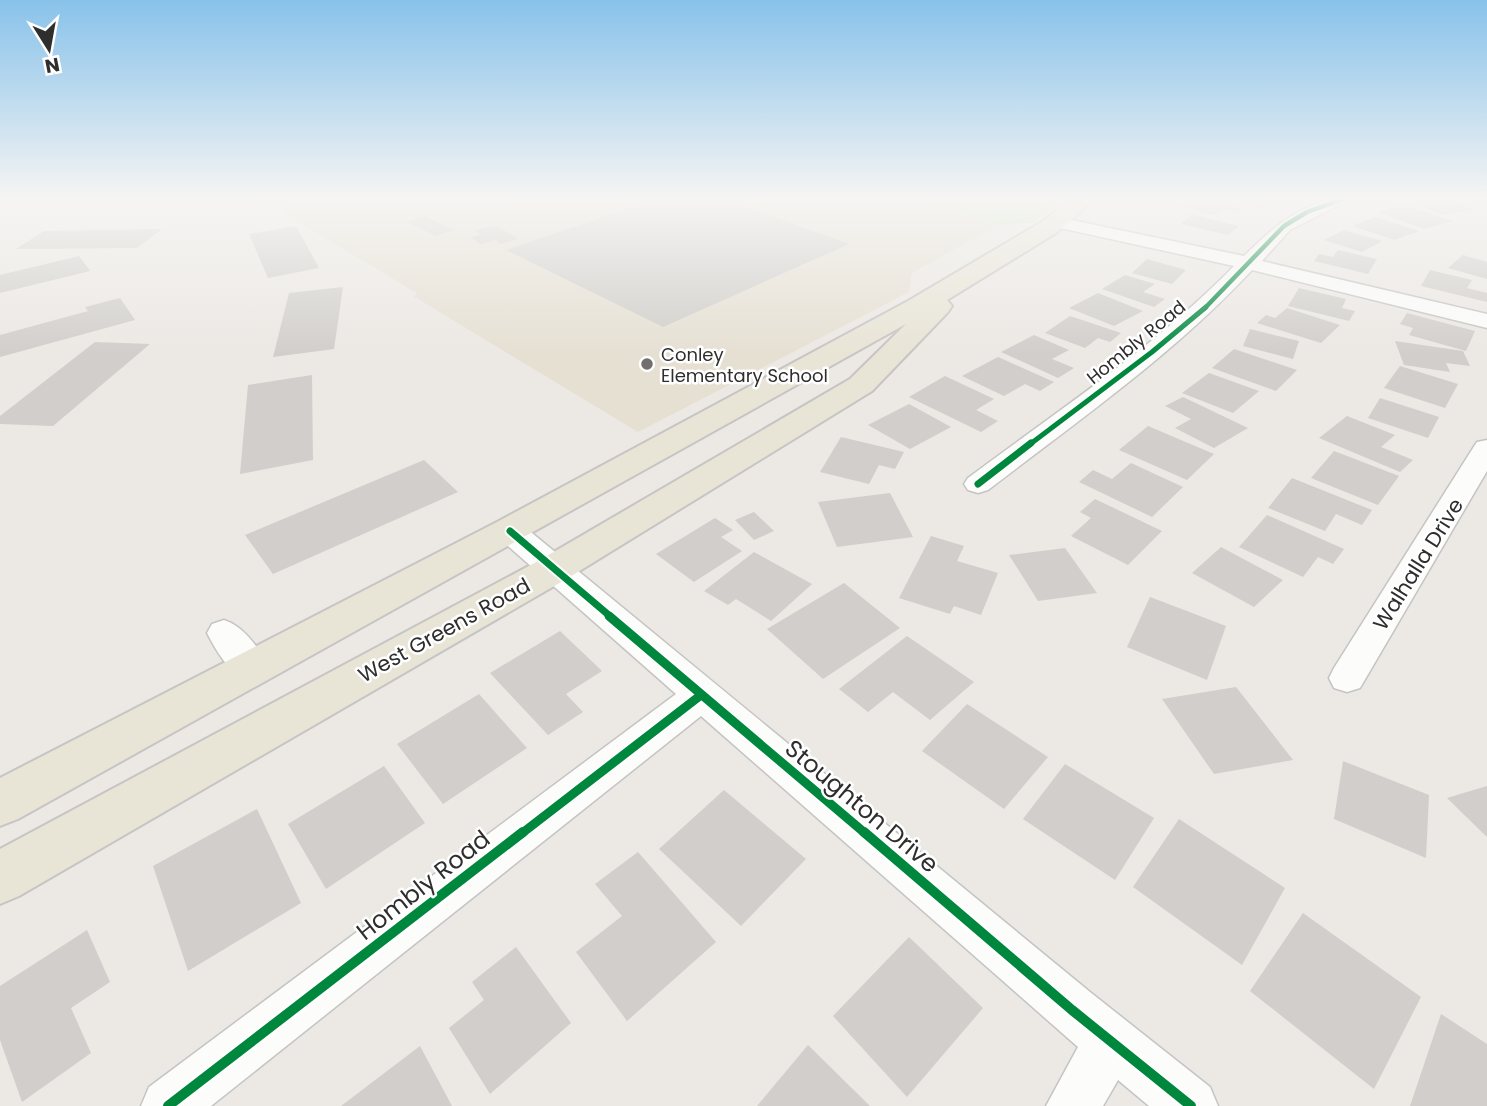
<svg xmlns="http://www.w3.org/2000/svg" width="1487" height="1106" font-family="Poppins,sans-serif">
  <rect width="100%" height="100%" fill="#ece8e4"/>
  <!-- education -->
  <polygon fill="#e6e0d3" points="293,199 921,199 1000,224 912,273 909,292 638,432 413,296 418,294 282,212"/>
  <!-- green -->
  <polygon fill="#cee6be" points="921,199 1062,199 1033,223 1000,224"/>
  <!-- building -->
  <g fill="#d1cecb">
    <polygon points="655,199 726,199 849,244 663,327 506,250"/>
    <polygon points="1193,199 1215,199 1245,208 1235,212 1225,209 1211,215 1179,205"/>
    <polygon points="1231,199 1279,199 1286,202 1257,207"/>
    <polygon points="1430,199 1448,199 1475,210 1443,215 1411,202"/>
    <polygon points="1405,205 1452,221 1424,229 1378,212"/>
    <polygon points="1192,214 1239,226 1228,235 1181,224"/>
    <polygon points="425,216 454,230 436,236 407,222"/>
    <polygon points="1375,217 1419,231 1395,240 1352,226"/>
    <polygon points="496,225 518,239 500,244 495,240 480,244 471,237 481,235 475,230"/>
    <polygon points="296,226 319,268 268,278 249,234"/>
    <polygon points="162,229 137,248 16,249 44,231"/>
    <polygon points="1344,230 1382,241 1362,252 1324,240"/>
    <polygon points="1338,250 1377,259 1368,274 1314,261 1319,254 1333,257"/>
    <polygon points="1463,255 1487,262 1487,279 1448,268"/>
    <polygon points="79,256 90,271 0,293 0,275"/>
    <polygon points="1147,259 1186,270 1172,284 1132,273"/>
    <polygon points="1430,270 1472,280 1467,288 1487,293 1487,302 1421,286"/>
    <polygon points="1125,275 1155,284 1143,292 1165,299 1154,307 1102,289"/>
    <polygon points="343,287 334,349 273,357 289,293"/>
    <polygon points="1299,288 1346,299 1342,308 1355,311 1349,321 1288,306"/>
    <polygon points="1098,293 1143,311 1114,326 1069,308"/>
    <polygon points="120,298 135,320 0,357 0,335 88,311 85,307"/>
    <polygon points="1287,308 1340,325 1321,343 1257,323 1266,315 1275,318"/>
    <polygon points="1407,313 1475,331 1466,351 1409,335 1413,328 1400,324"/>
    <polygon points="1070,316 1121,333 1110,342 1098,338 1085,348 1045,333"/>
    <polygon points="1250,329 1299,341 1293,359 1243,346"/>
    <polygon points="1034,335 1069,350 1052,359 1074,368 1058,378 1001,352"/>
    <polygon points="1395,341 1463,351 1470,366 1446,363 1450,372 1404,365"/>
    <polygon points="95,342 150,344 53,426 0,424 0,416"/>
    <polygon points="1234,349 1297,370 1276,391 1212,368"/>
    <polygon points="998,357 1054,382 1040,391 1025,384 1004,396 962,376"/>
    <polygon points="1400,366 1458,384 1445,408 1384,388"/>
    <polygon points="1209,373 1259,391 1233,413 1182,393"/>
    <polygon points="312,375 313,460 240,474 248,385"/>
    <polygon points="945,376 994,399 976,410 998,421 981,432 909,397"/>
    <polygon points="1183,397 1248,428 1214,448 1175,428 1191,419 1165,406"/>
    <polygon points="1380,398 1439,417 1428,438 1368,418"/>
    <polygon points="909,404 951,427 910,449 868,425"/>
    <polygon points="1347,416 1395,435 1381,447 1413,460 1400,472 1319,438"/>
    <polygon points="1148,426 1214,454 1187,480 1119,450"/>
    <polygon points="841,437 904,452 895,469 879,465 869,484 820,472"/>
    <polygon points="1334,451 1399,476 1378,505 1311,478"/>
    <polygon points="424,460 458,492 273,574 245,535"/>
    <polygon points="1131,463 1183,487 1152,517 1079,482 1093,470 1112,479"/>
    <polygon points="1292,478 1372,510 1362,525 1336,514 1325,531 1268,508"/>
    <polygon points="890,493 913,537 837,547 818,502"/>
    <polygon points="1095,499 1162,531 1128,565 1071,536 1091,518 1080,512"/>
    <polygon points="754,512 774,531 754,540 735,520"/>
    <polygon points="1267,515 1344,549 1333,564 1318,557 1303,577 1239,547"/>
    <polygon points="715,518 733,530 721,537 742,551 694,582 656,554"/>
    <polygon points="931,536 964,546 957,561 998,573 981,615 954,606 950,614 899,598"/>
    <polygon points="1221,547 1283,580 1254,607 1192,573"/>
    <polygon points="1065,548 1097,593 1038,601 1009,555"/>
    <polygon points="754,552 812,584 771,621 736,599 728,605 704,591"/>
    <polygon points="844,583 900,628 823,679 767,629"/>
    <polygon points="1150,597 1226,626 1207,680 1127,647"/>
    <polygon points="560,631 602,671 566,694 583,712 548,735 490,673"/>
    <polygon points="907,636 974,682 930,720 893,692 868,712 839,689"/>
    <polygon points="1236,687 1293,760 1214,774 1162,699"/>
    <polygon points="479,694 527,748 443,804 397,744"/>
    <polygon points="967,704 1048,757 1004,809 922,751"/>
    <polygon points="1343,761 1429,795 1426,858 1334,819"/>
    <polygon points="1065,764 1154,818 1115,880 1023,819"/>
    <polygon points="384,766 425,823 326,889 288,824"/>
    <polygon points="1487,786 1487,837 1447,798"/>
    <polygon points="724,790 806,859 741,926 659,849"/>
    <polygon points="257,809 301,903 188,971 153,866"/>
    <polygon points="1179,819 1285,888 1242,965 1133,887"/>
    <polygon points="638,852 716,942 627,1021 576,952 622,916 595,884"/>
    <polygon points="1303,913 1421,997 1374,1089 1250,991"/>
    <polygon points="87,930 110,982 71,1008 91,1053 22,1102 0,1040 0,986"/>
    <polygon points="909,937 983,1008 907,1097 833,1016"/>
    <polygon points="516,947 571,1023 490,1094 449,1028 484,1000 472,982"/>
    <polygon points="1441,1014 1487,1044 1487,1106 1410,1106"/>
    <polygon points="808,1045 870,1106 757,1106"/>
    <polygon points="420,1046 452,1106 341,1106"/>
  </g>
  <g fill="none" stroke-linecap="round" stroke-linejoin="round">
    <defs>
      <g id="minor">
        <path d="M1327,199h24l-61,31 -28,31 225,53v14l-235,-58c-78,84 -173,150 -264,220l-10,3 -10,-3 -4,-6 4,-6c91,-68 187,-131 266,-212l-183,-40 -3,-4 3,-4 6,-1 187,39c26,-26 47,-44 83,-57z"/>
        <polygon points="1487,440 1487,471 1360,688 1347,692 1334,688 1329,678 1334,668 1473,448 1477,442"/>
        <polygon points="510,521 521,524 1090,992 1210,1087 1218,1106 1149,1106 1118,1080 1103,1106 1046,1106 1078,1047 701,716 211,1106 141,1106 149,1087 676,694 499,538 495,531 499,524"/>
        <path d="M224,620c20,6 36,30 46,48l-5,10c-29,9 -46,-22 -58,-45l5,-9z"/>
      </g>
      <polygon id="major" points="1072,199 1095,199 1056,233 947,300 952,306 948,312 872,391 568,578 19,896 0,904 0,849 540,560 850,379 906,324 18,819 0,826 0,778 497,522 908,301 1040,223"/>
    </defs>
    <!-- minor casing -->
    <use href="#minor" stroke="#c5c4c5" stroke-width="3"/>
    <!-- major casing -->
    <use href="#major" stroke="#c6c5c4" stroke-width="4"/>
    <!-- minor -->
    <use href="#minor" fill="#fcfcfb" fill-rule="evenodd"/>
    <!-- major -->
    <use href="#major" fill="#e8e4d6" fill-rule="evenodd"/>
    <defs>
      <polyline id="cycleway-far4" points="1204,309 1284,226 1307,212 1343,199"/>
      <polyline id="cycleway-far3" points="1029,445 1152,352 1206,307"/>
      <g id="cycleway-far2">
        <polyline points="978,484 1031,443"/>
        <polyline points="510,531 611,617"/>
      </g>
      <g id="cycleway-far1">
        <polyline points="609,616 866,834"/>
        <polyline points="521,834 701,695"/>
      </g>
      <g id="cycleway">
        <polyline points="864,832 1072,1010 1191,1106"/>
        <polyline points="168,1106 523,832"/>
      </g>
    </defs>
    <!-- cycleway-far4 casing -->
    <use href="#cycleway-far4" stroke="#fff" stroke-width="7"/>
    <!-- cycleway-far3 casing -->
    <use href="#cycleway-far3" stroke="#fff" stroke-width="9"/>
    <!-- cycleway-far2 casing -->
    <use href="#cycleway-far2" stroke="#fff" stroke-width="11"/>
    <!-- cycleway-far1 casing -->
    <use href="#cycleway-far1" stroke="#fff" stroke-width="13"/>
    <!-- cycleway casing -->
    <use href="#cycleway" stroke="#fff" stroke-width="15"/>
    <!-- cycleway-far4 -->
    <use href="#cycleway-far4" stroke="#00873e" stroke-width="4.5"/>
    <!-- cycleway-far3 -->
    <use href="#cycleway-far3" stroke="#00873e" stroke-width="5"/>
    <!-- cycleway-far2 -->
    <use href="#cycleway-far2" stroke="#00873e" stroke-width="7"/>
    <!-- cycleway-far1 -->
    <use href="#cycleway-far1" stroke="#00873e" stroke-width="9"/>
    <!-- cycleway -->
    <use href="#cycleway" stroke="#00873e" stroke-width="10"/>
  </g>
  <!-- sky -->
  <linearGradient id="sky" x2="0" y2="1"><stop stop-color="#88c2ea"/><stop offset="0.56" stop-color="#f6f5f3"/><stop offset="1" stop-color="#f6f5f3" stop-opacity="0"/></linearGradient>
  <rect width="1487" height="354" fill="url(#sky)"/>
  <!-- markers -->
  <circle fill="#706f6e" stroke="#fff" stroke-width="2.5" cx="647" cy="364" r="7"/>
  <g text-anchor="middle" dominant-baseline="central" stroke-width="5" stroke-linejoin="round" paint-order="stroke">
    <!-- far-street labels -->
    <g font-size="18" fill="#2e2e2e" stroke="#fff">
      <text transform="translate(1136 342) rotate(-39)">Hombly Road</text>
    </g>
    <!-- far-poi labels -->
    <g font-size="18" fill="#2e2e2e" stroke="#fff" text-anchor="start">
      <text x="661" y="354">Conley<tspan x="661" dy="21">Elementary School</tspan></text>
    </g>
    <!-- street labels -->
    <g font-size="21" fill="#2e2e2e" stroke="#fff">
      <text transform="translate(1418 564) rotate(-58)">Walhalla Drive</text>
      <text transform="translate(444 630) rotate(-29)">West Greens Road</text>
    </g>
    <!-- near-street labels -->
    <g font-size="24" fill="#2e2e2e" stroke="#fff">
      <text transform="translate(862 806) rotate(40)">Stoughton Drive</text>
      <text transform="translate(423 885) rotate(-38)">Hombly Road</text>
    </g>
  </g>
  <!-- north arrow -->
  <g transform="translate(49 49) rotate(169)" stroke="#ffffff" stroke-width="5" paint-order="stroke">
  <path d="M0-5L12 26L0 18L-12 26Z" fill="#2e2e2e"/>
  <text y="-10" font-size="19" font-weight="bold" text-anchor="middle" fill="#2e2e2e">N</text>
  </g>
</svg>
